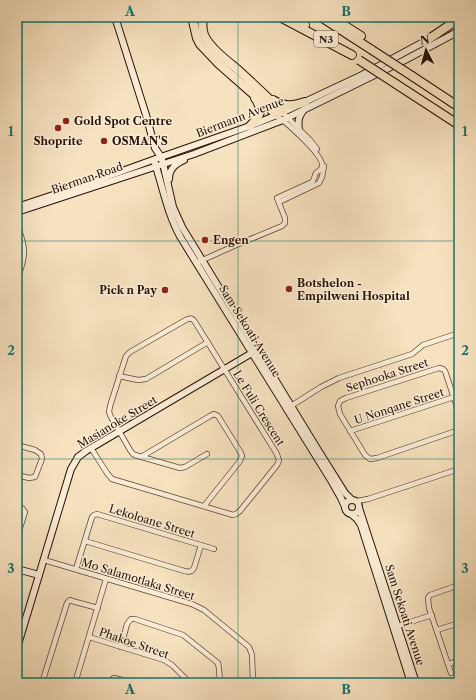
<svg xmlns="http://www.w3.org/2000/svg" width="476" height="700" font-family="'Libre Caslon Text',serif">
  <rect width="100%" height="100%" fill="#f7e2bf"/>
  <filter id="stains"><feTurbulence type="fractalNoise" baseFrequency=".005" numOctaves="4"/><feColorMatrix values="0 0 0 0 .2 0 0 0 0 .09 0 0 0 0 .02 0 0 0 .5 -.17"/></filter>
  <radialGradient id="worn" r=".72"><stop offset=".6" stop-color="#630" stop-opacity="0"/><stop offset="1" stop-color="#630" stop-opacity=".3"/></radialGradient>
  <g fill="none" stroke-linecap="round" stroke-linejoin="round">
    <defs>
      <g id="street">
        <polyline points="282,112 310,140 317,149"/>
        <polyline points="279,202 319,183 322,177 324,166"/>
        <path d="M17,224c3,9 7,18 7,28 0,10 -4,19 -7,28"/>
        <path d="M196,263l38,-17 48,-20 3,-3v-5l-8,-20 35,-16c3,-3 2,-6 4,-9 2,-2 6,-3 6,-7 2,-10 -33,-41 -41,-47"/>
        <polyline points="119,376 138,380 146,379 208,342"/>
        <polyline points="291,406 321,387 339,378 412,354 423,345 459,333"/>
        <polyline points="459,413 445,371 443,369 439,368 346,398 340,401 338,406 340,414 365,455 370,459 377,458 459,430"/>
        <polyline points="350,431 454,397"/>
        <polyline points="17,445 35,450 41,454 42,459 35,477 29,478 17,475"/>
        <path d="M91,448l16,25 5,6 121,36 3,-1 4,-3 37,-46 2,-4 -2,-7 -82,-132c-3,-5 -6,-4 -11,-1l-54,31 -4,4 -16,50 -1,6 2,5 19,33 3,4 2,1 45,13 5,-1 22,-13"/>
        <polyline points="141,457 210,416 214,414 218,416 241,453 242,456 240,461 204,506"/>
        <polyline points="357,501 368,499 459,469"/>
        <polyline points="17,506 22,508 25,512 19,531 17,534"/>
        <path d="M85,541l96,29c6,2 10,3 13,-2l7,-23"/>
        <polyline points="44,560 192,604 204,610 249,647 252,655 253,683"/>
        <polyline points="76,569 92,517 94,515 97,514 214,549"/>
        <polyline points="398,626 432,615"/>
        <polyline points="437,630 459,623"/>
        <polyline points="89,637 164,660 172,665 190,683"/>
        <polyline points="121,647 127,624 131,619 135,619 183,635 218,663 219,669 220,683"/>
        <polyline points="448,664 459,661"/>
        <polyline points="451,673 429,608 428,598 430,595 433,594 459,585"/>
        <polyline points="42,683 67,603 70,600 72,601 98,608"/>
        <polyline points="75,683 106,579"/>
        <polyline points="109,683 111,680 114,678 134,683"/>
      </g>
      <g id="secondary">
        <polyline points="115,17 146,115 155,148 161,157 163,163 173,207 182,227 318,450 345,493 352,500"/>
        <path d="M299,130c-1,-8 -1,-13 4,-19"/>
        <path d="M155,163c8,26 13,52 26,75l151,244 9,16 4,9"/>
        <path d="M169,179c0,-10 6,-15 15,-19"/>
        <polyline points="17,207 92,182 161,157 250,126 277,115 362,75 431,38"/>
        <polyline points="17,212 194,154 283,120 405,60 459,31"/>
        <circle cx="352" cy="507" r="7"/>
        <polyline points="359,508 416,683"/>
        <polyline points="351,514 357,519 361,525 411,683"/>
        <polyline points="17,569 39,575"/>
        <polyline points="17,648 71,469 74,464 78,457 86,451 257,350"/>
      </g>
      <g id="highway">
        <polyline points="192,17 197,38 200,44 219,64 277,115"/>
        <path d="M203,17c-1,6 -1,12 1,18 6,13 22,25 33,34 15,14 31,28 45,43"/>
        <polyline points="280,17 352,55"/>
        <polyline points="292,17 305,25"/>
        <polyline points="321,17 372,50"/>
        <polyline points="331,17 361,36"/>
        <polyline points="429,39 457,20 459,18"/>
        <polyline points="412,76 459,107"/>
        <polyline points="396,84 459,125"/>
        <path d="M273,100c11,7 20,6 32,2"/>
        <path d="M250,126c10,-10 14,-15 5,-28"/>
      </g>
    </defs>
    <!-- street casing -->
    <use href="#street" stroke="#5c4534" stroke-width="6"/>
    <!-- secondary casing -->
    <use href="#secondary" stroke="#281106" stroke-width="8"/>
    <!-- highway casing -->
    <use href="#highway" stroke="#281106" stroke-width="10"/>
    <!-- street -->
    <use href="#street" stroke="#faecd5" stroke-width="4.5"/>
    <!-- secondary -->
    <use href="#secondary" stroke="#faecd5" stroke-width="6"/>
    <!-- highway -->
    <use href="#highway" stroke="#f7e2bf" stroke-width="8"/>
    <defs>
      <g id="highway-bridge">
        <polyline points="372,50 412,76"/>
        <polyline points="359,60 396,84"/>
      </g>
    </defs>
    <!-- highway-bridge casing -->
    <use href="#highway-bridge" stroke="#281106" stroke-width="10" stroke-linecap="butt"/>
    <!-- highway-bridge -->
    <use href="#highway-bridge" stroke="#f7e2bf" stroke-width="8"/>
  </g>
  <!-- grid -->
  <path fill="none" stroke="#0f766e" stroke-width="1" stroke-opacity="0.55" d="M238,17v666M17,241h442M17,459h442"/>
  <!-- markers -->
  <g fill="#8f2418" stroke="#faecd5" stroke-width="1.5">
    <circle cx="66" cy="121" r="4"/>
    <circle cx="58" cy="128" r="4"/>
    <circle cx="104" cy="141" r="4"/>
    <circle cx="205" cy="240" r="4"/>
    <circle cx="289" cy="289" r="4"/>
    <circle cx="165" cy="290" r="4"/>
  </g>
  <g text-anchor="middle" dominant-baseline="central" stroke-width="3" stroke-linejoin="round" paint-order="stroke">
    <!-- shield labels -->
    <rect fill="#faecd5" stroke="#675344" stroke-width="1" x="314" y="31" width="24" height="16" rx="3"/>
    <g font-size="10" font-weight="bold" fill="#281106">
      <text x="326" y="39">N3</text>
    </g>
    <!-- street labels -->
    <g font-size="11" fill="#281106" stroke="#faecd5">
      <text transform="translate(240 117) rotate(-21)">Biermann Avenue</text>
      <text transform="translate(87 178) rotate(-19)">Bierman Road</text>
      <text transform="translate(250 331) rotate(58)">Sam Sekoati Avenue</text>
      <text transform="translate(387 375) rotate(-18)">Sephooka Street</text>
      <text transform="translate(399 406) rotate(-18)">U Nonqane Street</text>
      <text transform="translate(259 408) rotate(58)">Le Fuli Crescent</text>
      <text transform="translate(117 422) rotate(-31)">Masianoke Street</text>
      <text transform="translate(152 521) rotate(17)">Lekoloane Street</text>
      <text transform="translate(138 579) rotate(17)">Mo Salamotlaka Street</text>
      <text transform="translate(405 615) rotate(72)">Sam Sekoati Avenue</text>
      <text transform="translate(134 643) rotate(19)">Phakoe Street</text>
    </g>
    <!-- poi labels -->
    <g font-size="11" font-weight="bold" fill="#281106" stroke="#faecd5" text-anchor="start">
      <text x="74" y="121">Gold Spot Centre</text>
      <text x="58" y="141" text-anchor="middle">Shoprite</text>
      <text x="112" y="141">OSMAN'S</text>
      <text x="213" y="240">Engen</text>
      <text x="297" y="283">Botshelon -<tspan x="297" dy="13">Empilweni Hospital</tspan></text>
      <text x="157" y="290" text-anchor="end">Pick n Pay</text>
    </g>
  </g>
  <!-- margin -->
  <rect width="476" height="700" fill="none" stroke="#f7e2bf" stroke-width="44"/>
  <!-- north arrow -->
  <g transform="translate(426 50) rotate(354)" stroke="#faecd5" stroke-width="3" paint-order="stroke">
  <path d="M0-3L7 15L0 10L-7 15Z" fill="#281106"/>
  <text y="-6" font-size="11" font-weight="bold" text-anchor="middle" fill="#281106">N</text>
  </g>
  <rect x="22" y="22" width="432" height="656" fill="none" stroke="#0f766e" stroke-width="1.5"/>
  <g font-size="13" text-anchor="middle" font-weight="bold" fill="#0f766e">
    <text x="130" y="16">A</text>
    <text x="346" y="16">B</text>
    <text x="11" y="136">1</text>
    <text x="465" y="136">1</text>
    <text x="11" y="355">2</text>
    <text x="465" y="355">2</text>
    <text x="11" y="573">3</text>
    <text x="465" y="573">3</text>
    <text x="130" y="694">A</text>
    <text x="346" y="694">B</text>
  </g>
  <rect width="100%" height="100%" filter="url(#stains)"/>
  <rect width="100%" height="100%" fill="url(#worn)"/>
</svg>
